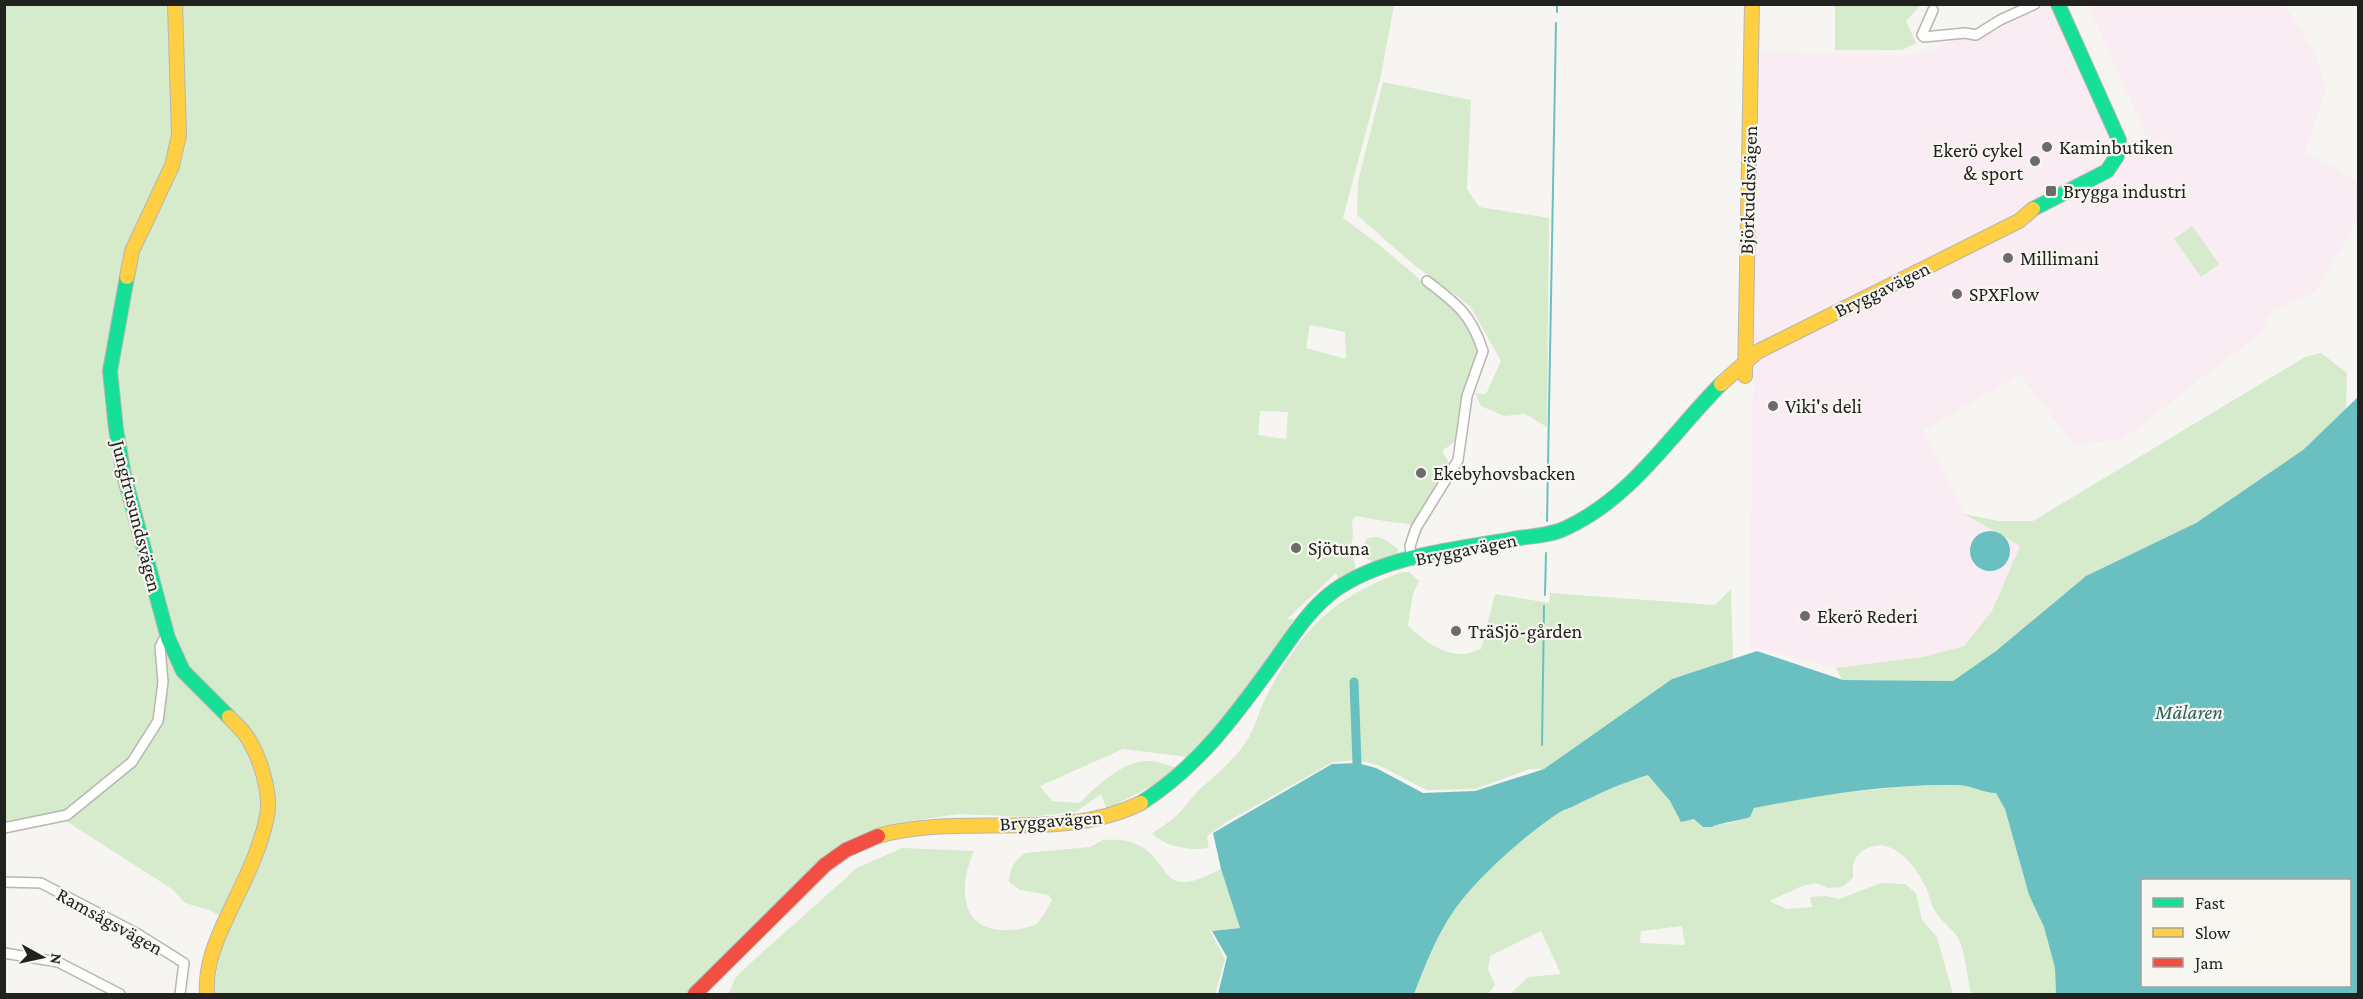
<svg xmlns="http://www.w3.org/2000/svg" width="2363" height="999" font-family="'Crimson Pro',serif">
  <rect width="100%" height="100%" fill="#f6f5f2"/>
  <!-- industrial -->
  <polygon fill="#f9ecf2" points="2037,5 2051,5 2107,125 2152,149 2088,5 2282,5 2293,17 2317,57 2326,90 2305,152 2337,168 2358,184 2358,219 2315,292 2273,311 2259,334 2123,439 2074,445 2020,374 1923,431 1964,514 2020,546 1992,611 1964,646 1923,657 1836,668 1750,646 1752,439 1760,52 1918,55"/>
  <!-- green -->
  <g fill="#d6ebcb" fill-rule="evenodd">
    <path d="M5,5h1389l-13,70 -38,143 34,25 92,78 12,30 -23,88 -16,12 8,14 -37,59c-5,1 -48,-6 -57,-8l-4,4 1,16 -3,14 5,14v6l-17,10 -2,-7 -49,46h7l-31,51 -61,75 -15,12 -64,-8 -83,37 12,15 27,2c20,-18 43,-43 72,-42 9,1 19,5 28,7 -21,18 -48,27 -72,42l-6,-16 -25,18 -47,5 -70,-3 -56,8 -34,10 -43,22 -138,140h-476l10,-49 10,-23 -23,-12 -24,-7 -13,-14 -114,-73 -53,10zM1310,325l35,7 1,27 -40,-11zM1260,411l28,1 -2,27 -28,-4z"/>
    <polygon points="1835,5 1921,5 1906,21 1916,43 1902,50 1835,50"/>
    <polygon points="1383,82 1471,100 1467,189 1479,207 1549,218 1547,427 1525,414 1504,416 1481,406 1475,393 1486,394 1501,361 1470,306 1413,264 1357,215 1358,181"/>
    <polygon points="2192,226 2219,264 2201,277 2174,239"/>
    <polygon points="2321,353 2347,373 2346,409 2303,450 2196,523 2086,576 1996,651 1953,681 1842,680 1836,668 1923,657 1964,646 1992,611 2020,546 1964,514 1999,521 2033,521 2305,357"/>
    <path d="M1376,537l8,2 14,10v8c-14,4 -24,10 -35,-2v-10l5,-7z"/>
    <path d="M1403,572h6l10,9 -6,13 -5,31c11,13 35,30 54,29 6,0 13,-3 19,-5l14,-55 54,9 1,-10 165,12 16,-16 2,70 -61,20 -128,90h-14l-55,20 -48,1 -49,-25 -20,-5 -25,2 -108,61 -18,13 2,12c-19,3 -44,-1 -57,-15 8,-5 16,-10 23,-16 9,-8 16,-19 24,-27 19,-17 37,-31 50,-53 7,-12 10,-26 16,-38 34,-66 66,-102 138,-127z"/>
    <path d="M1648,774l22,27 11,20 13,-2c16,11 40,4 56,-2l3,-9c68,-13 135,-23 203,-23 15,0 27,8 41,8l8,16 24,86 15,32 11,41 1,26h-85c-3,-13 -6,-43 -12,-54 -5,-11 -18,-18 -24,-29 -4,-6 -5,-14 -8,-21 -8,-20 -33,-55 -59,-42 -14,6 -16,16 -15,30l-11,9 -14,1 -12,-5 -14,3 -33,15 18,8 25,-2 -2,-10 16,-1 13,3 42,-16 24,1 11,9 6,27 15,17 16,57h-443l18,-17 33,-3 -20,-43 -51,25 -2,13 7,16 -7,9h-74c12,-28 22,-57 39,-82 23,-34 72,-78 107,-100 5,-3 11,-4 16,-7 24,-12 47,-22 72,-31zM1682,926l3,19 -45,-2 1,-12z"/>
    <path d="M1103,840c8,0 19,-1 28,2 45,15 22,63 90,27l19,59 -28,3 -3,-2 16,30 -10,35h-487l8,-17 10,-10 111,-99 45,-20 72,3c-16,35 -15,82 35,79 7,0 20,-2 27,-6 6,-4 11,-16 16,-23l-3,-6 -29,-5 -11,-8c1,-14 5,-20 16,-29l65,-6z"/>
  </g>
  <!-- water -->
  <g fill="#6ac0c0" fill-rule="evenodd">
    <path d="M2358,397v597h-302l-1,-26 -11,-41 -15,-32 -24,-86 -9,-16c-13,0 -25,-8 -40,-8 -68,-1 -135,10 -202,23l-4,9c-10,4 -32,6 -38,10h-9l-9,-8 -13,3 -11,-21 -22,-26c-26,8 -48,18 -72,30 -5,3 -11,4 -16,7 -35,23 -84,66 -107,100 -17,25 -28,54 -39,82h-196l9,-37 -15,-26 28,-3 -19,-59 -8,-36 119,-69 25,-1 19,5 47,25 52,-2 69,-22 128,-90 85,-28 86,29 110,1 43,-30 90,-75 110,-53 107,-73zM2142,880h208v106h-208z"/>
    <circle cx="1990" cy="551" r="20"/>
  </g>
  <g fill="none" stroke-linecap="round" stroke-linejoin="round">
    <!-- stream -->
    <g stroke="#6ac0c0" stroke-width="2">
      <polyline points="1557,12 1557,4"/>
      <polyline points="1547,521 1556,23"/>
      <polyline points="1545,595 1546,553"/>
      <polyline points="1542,745 1544,606"/>
    </g>
    <!-- canal -->
    <polyline stroke="#6ac0c0" stroke-width="9" points="1354,682 1357,763"/>
    <defs>
      <g id="street">
        <polyline points="1933,10 1922,35 1924,37 1965,33 1976,35 2000,20 2035,4"/>
        <path d="M1412,560l-2,-14 6,-18 42,-68 9,-64 16,-45c-12,-37 -26,-47 -56,-70"/>
        <polyline points="4,828 67,815 132,762 158,721 163,682 160,647 164,639 168,638"/>
        <polyline points="4,882 41,883 138,934 184,963 180,994"/>
        <polyline points="4,953 58,962 120,994"/>
      </g>
      <g id="fast">
        <polyline points="2033,209 2107,171 2117,156 2119,140 2058,4"/>
        <polyline points="127,277 110,371 116,429 124,475 168,638 183,671 229,717"/>
        <path d="M1141,803c57,-36 94,-87 133,-141 18,-25 35,-53 61,-72 50,-35 120,-40 178,-51 17,-3 37,-3 53,-11 67,-31 105,-94 155,-144"/>
      </g>
      <g id="slow">
        <polyline points="127,277 132,251 172,166 179,135 175,4"/>
        <polyline points="1745,376 1752,4"/>
        <polyline points="1721,384 1757,352 2019,221 2033,209"/>
        <path d="M878,836c86,-24 183,7 263,-33"/>
        <path d="M207,994c-2,-28 9,-54 21,-79 14,-30 31,-62 38,-94 7,-25 -6,-66 -21,-87 -4,-6 -11,-11 -16,-17"/>
      </g>
      <polyline id="jam" points="695,994 825,865 846,850 878,836"/>
    </defs>
    <!-- street casing -->
    <use href="#street" stroke="#b7b6b4" stroke-width="12"/>
    <!-- fast casing -->
    <use href="#fast" stroke="#b7b6b4" stroke-width="16"/>
    <!-- slow casing -->
    <use href="#slow" stroke="#b7b6b4" stroke-width="16"/>
    <!-- jam casing -->
    <use href="#jam" stroke="#b7b6b4" stroke-width="16"/>
    <!-- street -->
    <use href="#street" stroke="#fefefd" stroke-width="9"/>
    <!-- fast -->
    <use href="#fast" stroke="#16e098" stroke-width="14"/>
    <!-- slow -->
    <use href="#slow" stroke="#ffcf43" stroke-width="14"/>
    <!-- jam -->
    <use href="#jam" stroke="#f24e42" stroke-width="14"/>
  </g>
  <!-- markers -->
  <g fill="#6c6b69" stroke="#f8f6f0" stroke-width="2">
    <circle cx="2047" cy="147" r="6"/>
    <circle cx="2035" cy="161" r="6"/>
    <rect x="2045" y="185" width="12" height="12" rx="3"/>
    <circle cx="2008" cy="258" r="6"/>
    <circle cx="1957" cy="294" r="6"/>
    <circle cx="1773" cy="406" r="6"/>
    <circle cx="1421" cy="473" r="6"/>
    <circle cx="1296" cy="548" r="6"/>
    <circle cx="1805" cy="616" r="6"/>
    <circle cx="1456" cy="631" r="6"/>
  </g>
  <g text-anchor="middle" dominant-baseline="central" stroke-width="4.5" stroke-linejoin="round" paint-order="stroke">
    <!-- poi labels -->
    <g font-size="20" fill="#21211f" stroke="#f8f6f0" text-anchor="start">
      <text x="2059" y="147">Kaminbutiken</text>
      <text x="2023" y="150" text-anchor="end">Ekerö cykel<tspan x="2023" dy="23">&amp; sport</tspan></text>
      <text x="2063" y="191">Brygga industri</text>
      <text x="2020" y="258">Millimani</text>
      <text x="1969" y="294">SPXFlow</text>
      <text x="1785" y="406">Viki's deli</text>
      <text x="1433" y="473">Ekebyhovsbacken</text>
      <text x="1308" y="548">Sjötuna</text>
      <text x="1817" y="616">Ekerö Rederi</text>
      <text x="1468" y="631">TräSjö-gården</text>
    </g>
    <!-- street labels -->
    <g font-size="20" fill="#21211f" stroke="#f8f6f0">
      <text transform="translate(1748 190) rotate(-88)">Björkuddsvägen</text>
      <text transform="translate(1882 289) rotate(-26)">Bryggavägen</text>
      <text transform="translate(137 516) rotate(76)">Jungfrusundsvägen</text>
      <text transform="translate(1466 549) rotate(-11)">Bryggavägen</text>
      <text transform="translate(1051 820) rotate(-4)">Bryggavägen</text>
      <text transform="translate(110 921) rotate(29)">Ramsågsvägen</text>
    </g>
    <!-- water labels -->
    <g font-size="21" font-style="italic" fill="#2f6060" stroke="#f8f6f0">
      <text x="2189" y="712">Mälaren</text>
    </g>
  </g>
  <!-- border -->
  <rect width="2363" height="999" fill="none" stroke="#21211f" stroke-width="12"/>
  <!-- legend -->
  <rect x="2141" y="879" width="210" height="108" fill="#f8f6f0" stroke="#a2a19c" stroke-width="1.5"/>
  <rect x="2153" y="898" width="30" height="9" fill="#16e098" stroke="#a2a19c" stroke-width="1.5"/>
  <text x="2195" y="909" font-size="18" fill="#21211f">Fast</text>
  <rect x="2153" y="928" width="30" height="9" fill="#ffcf43" stroke="#a2a19c" stroke-width="1.5"/>
  <text x="2195" y="939" font-size="18" fill="#21211f">Slow</text>
  <rect x="2153" y="958" width="30" height="9" fill="#f24e42" stroke="#a2a19c" stroke-width="1.5"/>
  <text x="2195" y="969" font-size="18" fill="#21211f">Jam</text>
  <!-- north arrow -->
  <g transform="translate(42 957) rotate(98)" stroke="#f8f6f0" stroke-width="4.5" paint-order="stroke">
  <path d="M0-4.5L10 22L0 15L-10 22Z" fill="#21211f"/>
  <text y="-9" font-size="16" font-weight="bold" text-anchor="middle" fill="#21211f">N</text>
  </g>
</svg>
